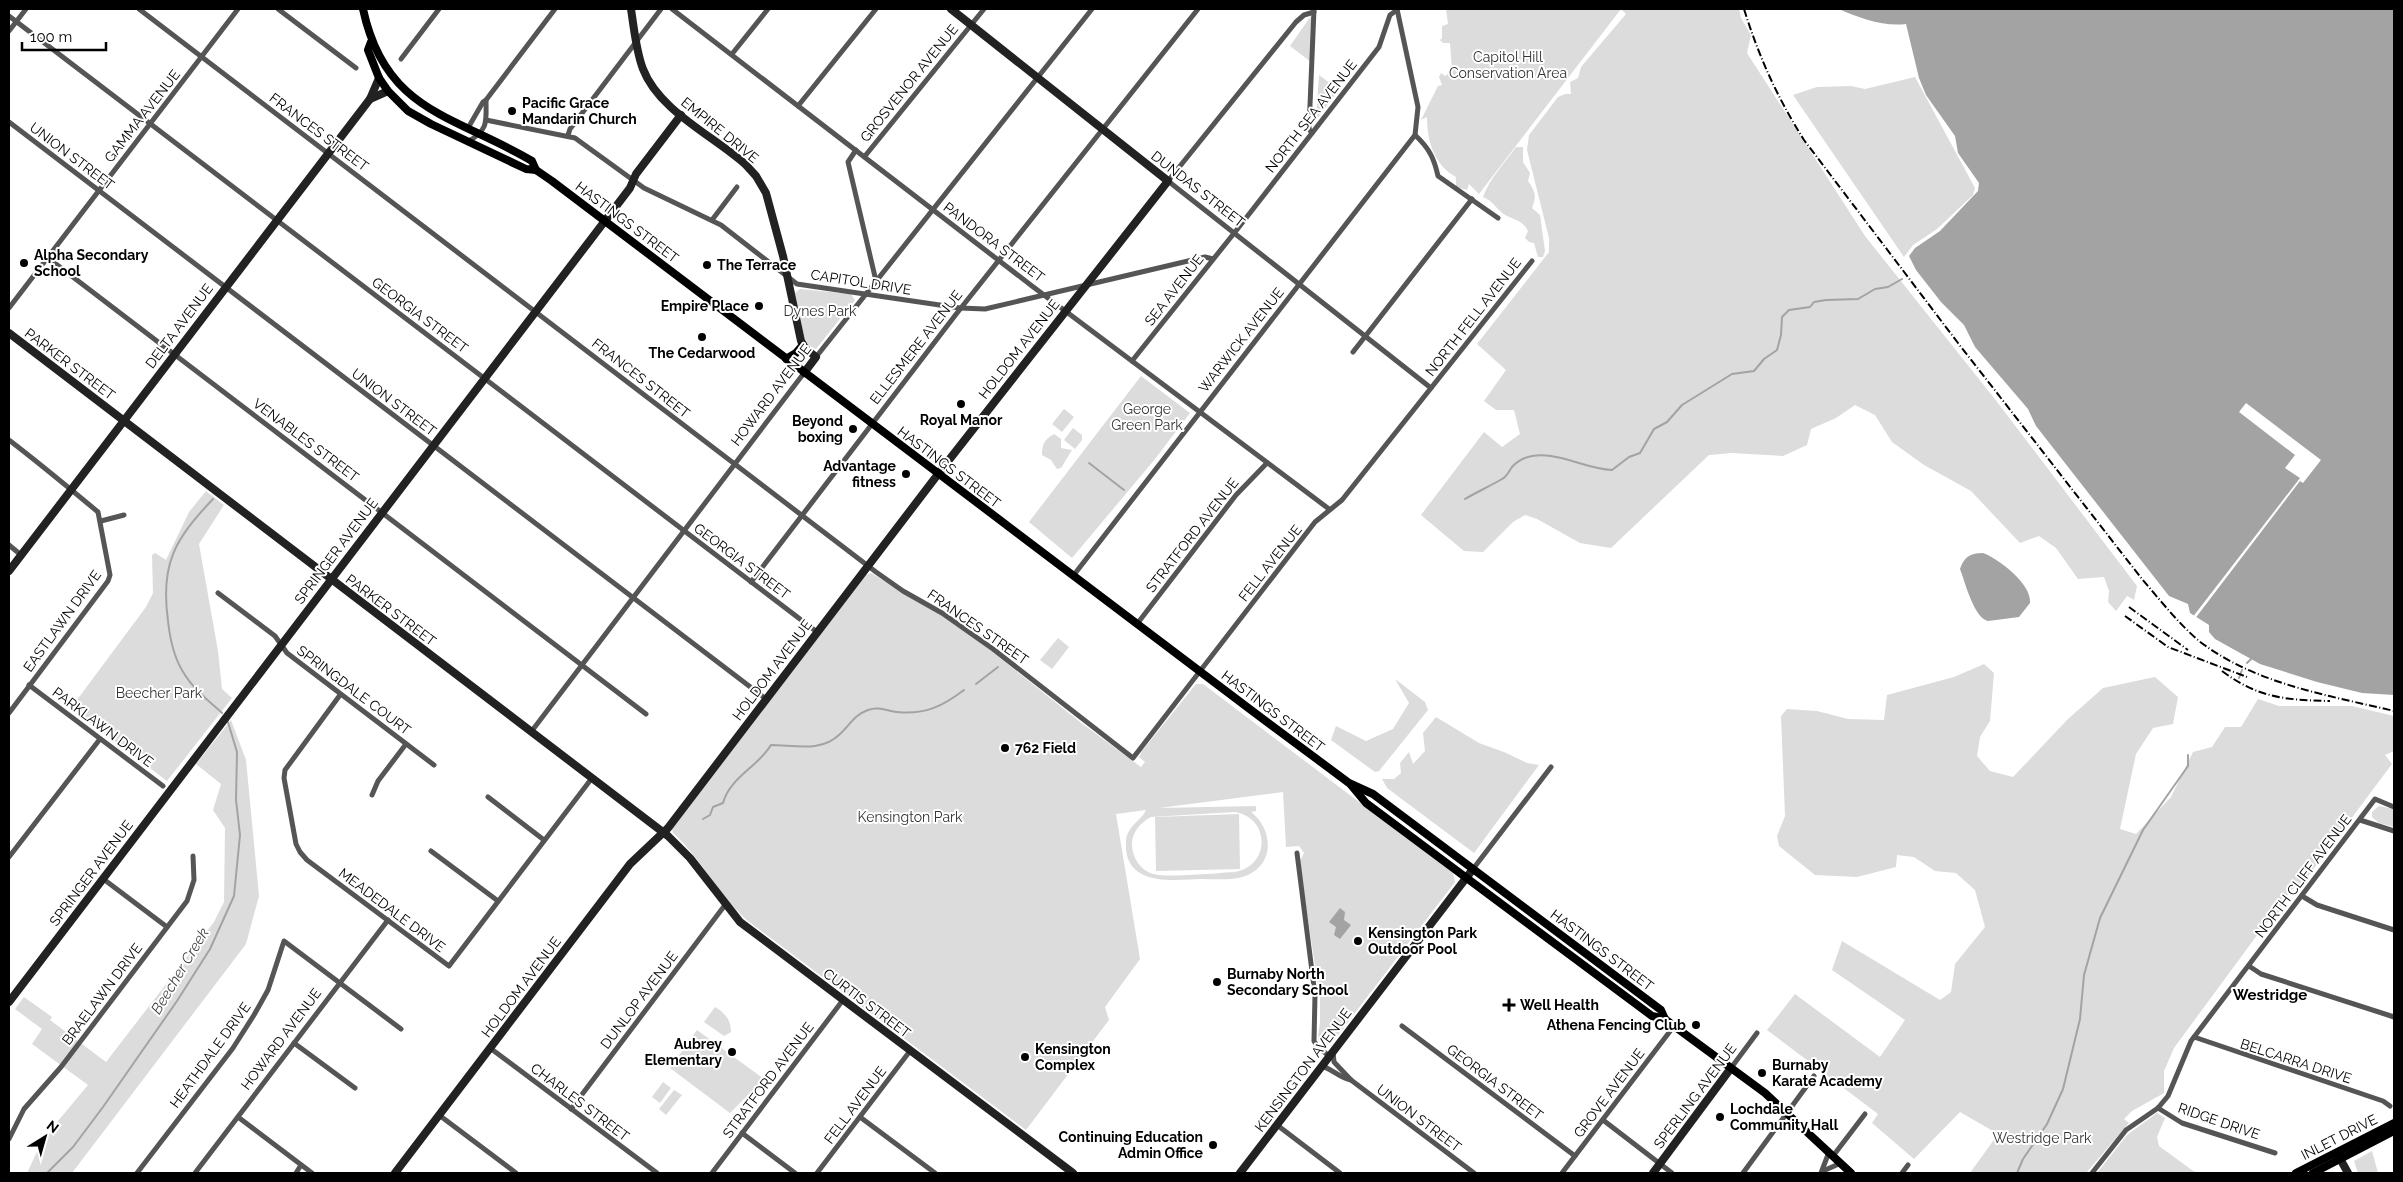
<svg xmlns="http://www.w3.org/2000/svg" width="2403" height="1182" font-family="Raleway,sans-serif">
  <rect width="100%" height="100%" fill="#fff"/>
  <!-- green -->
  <g fill="#dcdcdc" fill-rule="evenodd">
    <path d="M1446,9h293l2,9 10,17 -4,18 118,183 133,167 139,183 -3,14 -7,-4 -11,15 -8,-9 1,-11 -5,-14 -26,2 -22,-31 -17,-12 -19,7 -49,-52 -47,-26 -32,-23 -17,-27 -20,-10 -19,13 -25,11 -4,16 -24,11 -51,-3 -23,2 -98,93 -31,-5 -43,-24 -12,-4 -12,7 -30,30 -19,-1 -43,-36 63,-83 18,15 18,-13 -6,-24h-18l-12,-9 22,-31 -29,-26 72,-92v-14l-22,-88 2,-15 29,-38 7,-3h6l-1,-12 8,-4 3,-11 45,-53 -5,-5 -142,185 -10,-10 -2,6 -11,-3v-10c-22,-12 -29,-36 -29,-60l-6,3 17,-34 4,-1 -3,-8 2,-4 4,3 7,-5 -2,-28h-7l-3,-3 2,-2v-12l6,-2z"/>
    <polygon points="1311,16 1311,62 1290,46"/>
    <polygon points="1319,75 1339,90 1316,120"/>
    <polygon points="1915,77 1975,188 1973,195 1937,229 1913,245 1904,257 1793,95 1817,87 1851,86 1865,89"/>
    <path d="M1516,147h7v15l7,11 -2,8c7,10 9,15 4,27l8,7 5,36 -2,6h-5l-4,-14 -5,-1 -4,-4 3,-7c-7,-14 -20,-11 -29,-21 -6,-6 -7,-9 -16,-13 7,-19 21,-33 33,-50z"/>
    <polygon points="800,289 851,294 855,300 816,349 808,345 805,340 795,293"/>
    <polygon points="1141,376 1190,413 1155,459 1072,558 1029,522"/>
    <polygon points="1064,409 1074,417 1062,432 1052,424"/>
    <polygon points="1073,428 1082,435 1082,440 1075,449 1064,440"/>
    <path d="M1054,434l7,5v9l11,2 -11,18 -4,1 -6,-9 -9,-5c0,-11 3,-16 12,-21z"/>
    <polygon points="206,491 224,505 199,544 218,651 222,689 232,698 167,781 71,708 146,607 153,593 152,555 155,553 166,560 189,512"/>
    <path d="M871,573l72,43 32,22 105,84 61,45 4,-5 -6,-5 3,-6 54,-67h7l250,189 2,9 -123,161 -8,3 -5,-5 -1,-5 2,-14v-23l-17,-113 -3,-25 4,-8 -5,-7 -13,1 -3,-55 -124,16 97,-2v5l-5,1c21,16 25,50 -3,63 -14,6 -31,4 -46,4 -30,1 -79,8 -76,-38 1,-15 15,-20 20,-31l-30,4 24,145 -35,48 4,13 -83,110 -278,-209c-29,-25 -46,-62 -75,-88l-1,-4 194,-254zM1235,812c35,6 36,53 0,60 -18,1 -67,6 -82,2 -13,-4 -21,-17 -21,-30 0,-12 9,-22 19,-27z"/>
    <polygon points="1058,638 1069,647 1052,669 1040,660"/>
    <path d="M1984,664l10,9 -4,48 -10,16 -3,19 13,15 23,6 55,-58 35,-31 52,-11 23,20 -5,27 -20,4 -17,26 -16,75 16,5 35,-37 22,-45 19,-5 13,-20h16l17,-28 21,7h73l42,10v35l-9,4 7,9 -89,119c-12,2 -23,23 -26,34l-11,6 -92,125 -10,23v22l-32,18 -8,8 5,4 -43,50h-116l28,-39 -38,-22 -46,47 -42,-36 6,-9 -111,-84 28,-36 85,63 25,-37 -73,-50 10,-29 98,59 11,-8 4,-28 30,-37 -10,-37 -19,-17 -21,-2 -21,-14 -17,-2 -1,12 -39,10 -42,-2 -36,-29 -2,-10 8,-20 -4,-100 6,-7 30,2 31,8 36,1 3,-25 67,-18z"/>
    <polygon points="1395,679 1425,702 1428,710 1379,771 1375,772 1331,740 1336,726 1366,741 1393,729 1409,703"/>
    <polygon points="1436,717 1479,743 1504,752 1527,763 1539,765 1474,853 1387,788 1382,779 1394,779 1401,773 1400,763 1409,752 1413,764 1425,751 1423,733"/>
    <polygon points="231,720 246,760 259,896 246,944 72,1173 27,1173 43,1139 88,1085 32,1044 42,1029 15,1009 24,997 52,1017 50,1020 106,1062 214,922 224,902 225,828 213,810 221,784 196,764"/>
    <polygon points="2379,806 2394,809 2394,827 2379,823 2372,817 2372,812"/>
    <polygon points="1239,814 1240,869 1156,871 1155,817"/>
    <path d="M715,1007c10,6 16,13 16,25l-7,4 -20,-14z"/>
    <polygon points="697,1030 764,1079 730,1113 670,1068"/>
    <polygon points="663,1082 671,1088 660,1103 652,1097"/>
    <polygon points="674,1090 682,1095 666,1115 659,1109"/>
    <polygon points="2157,1113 2165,1118 2157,1137 2159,1146 2196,1173 2097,1173 2127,1135"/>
    <polygon points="2372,1151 2378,1173 2358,1173 2354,1161"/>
  </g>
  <!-- water -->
  <g fill="#a3a3a3">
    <path d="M1839,9h555v686l-32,-2 -45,-11 -57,-18 -45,-25 -6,-7v-7l-19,-12 -2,-9 -19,-8 -133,-170 -8,-17 -53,-62 -11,-22 -23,-23 -25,-32 -7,-14 6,-8 25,-17 38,-40 1,-8 -21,-30 -3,-17 -29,-41 -7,-17 -13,-54c-22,3 -47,-6 -67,-15z"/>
    <path d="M1983,553c16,6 49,31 47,50l-11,14 -31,4c-14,-3 -23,-39 -28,-52 4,-12 10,-16 23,-16z"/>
    <polygon points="1340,908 1345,912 1344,920 1351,925 1340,939 1334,935 1336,927 1329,922"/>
  </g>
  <!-- pier -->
  <polygon fill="#fff" points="2246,403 2321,460 2303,483 2300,481 2194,620 2192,618 2300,478 2285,468 2295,455 2239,412"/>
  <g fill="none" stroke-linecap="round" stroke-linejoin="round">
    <!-- stream -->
    <g stroke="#a3a3a3" stroke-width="2">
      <polyline points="1089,463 1124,490"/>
      <path d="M213,499c-38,40 -53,65 -45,122 2,19 6,38 17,54 9,15 24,26 37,38"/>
      <path d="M1465,499c12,-7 25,-13 37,-20 5,-2 7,-8 10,-12 10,-11 25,-13 39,-11 21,3 40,13 61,14l17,-13 11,-4 14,-24 13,-7 15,-17 50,-31 22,-3 10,-12 13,-9 4,-15 1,-18 7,-7 21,-3 4,-5 12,-2 32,-1 17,-10 13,-2 14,-8"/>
      <polyline points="2247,663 2252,658"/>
      <polyline points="2239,678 2242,670"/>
      <polyline points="976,684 998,667"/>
      <path d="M703,819l7,-4 3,-8 10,-4c7,-26 35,-36 48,-58 23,0 50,8 69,-11 10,-9 14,-19 28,-24 11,-4 19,1 29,2 28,3 46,-6 67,-22"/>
      <polyline points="47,1173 73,1147 103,1107 177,1001 210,949 234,896 240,835 236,800 237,752 227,719"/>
      <polyline points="2017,1173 2023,1159 2047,1124 2063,1089 2080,1019 2084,975 2100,918 2143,830 2188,766 2188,755"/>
    </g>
    <!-- street -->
    <g stroke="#555" stroke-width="5">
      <polyline points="139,9 876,572 903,591 942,613 993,649 1133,758 1315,522 1342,500 1532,261"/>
      <polyline points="278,9 356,68"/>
      <polyline points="672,9 1032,286 1329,509"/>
      <polyline points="1314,12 1304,15 1296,22 1168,181 1431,388"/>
      <polyline points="9,16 817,632"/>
      <polyline points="9,31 26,9"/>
      <polyline points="732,54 768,9"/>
      <polyline points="401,59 439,9"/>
      <polyline points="798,106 876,9"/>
      <polyline points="486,120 575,138 644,188 721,225 797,284 960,308 985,309 1205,257 1213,259"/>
      <polyline points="9,122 766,699"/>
      <polyline points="468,128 483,102 486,100 555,9"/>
      <polyline points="1312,133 1309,129 1314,9"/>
      <polyline points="568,135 570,129 661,9"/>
      <path d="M1415,135c14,13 19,23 23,41l60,42"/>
      <path d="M469,141c20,-12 17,-20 17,-41"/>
      <polyline points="856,150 848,162 876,281"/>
      <polyline points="865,156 984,9"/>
      <polyline points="712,220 737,187"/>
      <polyline points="48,258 646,714"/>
      <polyline points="9,308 238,9"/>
      <polyline points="1353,352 1472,199"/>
      <polyline points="816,357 1092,9"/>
      <polyline points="1132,361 1239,227 1379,47 1390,15 1397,10"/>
      <path d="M9,440c30,23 59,47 89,72l12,63 -2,6 -99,132"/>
      <polyline points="101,521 124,515"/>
      <polyline points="9,545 21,555"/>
      <polyline points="1073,576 1415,135 1418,107 1397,9"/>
      <polyline points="751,582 957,313 1198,9"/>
      <polyline points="218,593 275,636 287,653 434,765"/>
      <polyline points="1137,624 1236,495 1267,463"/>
      <polyline points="29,685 163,786"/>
      <polyline points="340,695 285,770 284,778 296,844 300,852 307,860 449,966 592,778"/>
      <polyline points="531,732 804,373"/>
      <polyline points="372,795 378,781 406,744"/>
      <polyline points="488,797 544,840"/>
      <polyline points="2360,820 2394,831"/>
      <polyline points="431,851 498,901"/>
      <polyline points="1297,853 1315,995 1314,1041 1317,1046 1329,1056"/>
      <polyline points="9,857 100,739"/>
      <polyline points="1473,869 1551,767"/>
      <polyline points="102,878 167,927"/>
      <polyline points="2302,896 2317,905 2394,930"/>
      <polyline points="2249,966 2261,974 2394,1017"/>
      <polyline points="1402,1026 1575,1156"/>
      <polyline points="2194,1037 2383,1101 2390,1106"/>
      <polyline points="294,1043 355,1088"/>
      <polyline points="490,1048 657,1173"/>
      <polyline points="1333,1052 1334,1062 1351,1080 1474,1173"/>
      <path d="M1321,1066c12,3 18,12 30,14"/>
      <polyline points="1731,1068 1757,1033"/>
      <polyline points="2158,1108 2182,1123 2275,1153"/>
      <polyline points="571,1109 725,905"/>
      <polyline points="439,1115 516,1173"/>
      <polyline points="238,1117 312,1173"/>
      <polyline points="860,1117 935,1173"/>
      <polyline points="1603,1120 1672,1173"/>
      <polyline points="1277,1125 1340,1173"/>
      <polyline points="742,1133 795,1173"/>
      <polyline points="9,1139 24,1109 61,1067 187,901 194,880 193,856"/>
      <polyline points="1833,1156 1865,1114"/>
      <polyline points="1823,1171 1841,1163"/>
      <polyline points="137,1173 233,1048 254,1015 268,990 284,941 401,1029"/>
      <polyline points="195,1173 388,920"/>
      <polyline points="296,1173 301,1165"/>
      <polyline points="712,1173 843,1000"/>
      <polyline points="817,1173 910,1051"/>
      <polyline points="1562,1173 1674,1026"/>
      <polyline points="1743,1173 1814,1076"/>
      <polyline points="1821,1173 1829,1152"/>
      <polyline points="1902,1173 1908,1165"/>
      <polyline points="2092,1173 2126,1130 2158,1108 2168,1096 2191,1041 2375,799 2394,807"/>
    </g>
    <!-- secondary -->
    <g stroke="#222" stroke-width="8">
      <path d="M631,9c3,19 5,42 12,60 16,42 71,67 103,96l10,11 10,17 17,63 18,85 4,7 11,9 -12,16"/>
      <polyline points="370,99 379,78"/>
      <polyline points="9,333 668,836 690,858 740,922 1073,1173"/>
      <polyline points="9,571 370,99 388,91"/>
      <polyline points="9,1002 630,188 636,174 681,115"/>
      <polyline points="2338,1155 2348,1173"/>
      <polyline points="395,1173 630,864 668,828 945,465 1168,181 951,9"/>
      <polyline points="1240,1173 1473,869"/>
      <polyline points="1653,1173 1731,1068"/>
    </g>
    <!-- primary -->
    <g stroke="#000" stroke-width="8">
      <path d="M363,9c22,103 91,106 169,152l4,9"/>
      <polyline points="371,42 368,50 379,78 388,91 408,111 431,124 526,169 536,170 552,181 1251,710 1349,783 1373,794 1661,1010 1665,1019"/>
      <polyline points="786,359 796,353 803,345"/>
      <polyline points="1351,785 1366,803 1652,1016 1665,1019 1674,1026 1765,1093 1851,1173"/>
      <polyline points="2296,1173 2394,1123"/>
      <polyline points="2313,1173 2394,1131"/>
    </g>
    <!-- rail -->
    <g stroke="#000" stroke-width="2" stroke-dasharray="8 2.5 1 2.5" stroke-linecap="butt">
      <path d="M1744,9c15,48 33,88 60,131l154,203 184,236c18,21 36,44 57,62 56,43 128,54 195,70"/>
      <polyline points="2129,607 2188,650"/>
      <polyline points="2125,616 2168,647 2247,677"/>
      <path d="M2222,671c36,27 64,29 108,30"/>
    </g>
  </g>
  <!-- markers -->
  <g fill="#000" stroke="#fff" stroke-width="2">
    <circle cx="512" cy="111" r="5"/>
    <circle cx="24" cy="263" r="5"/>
    <circle cx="707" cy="265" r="5"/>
    <circle cx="759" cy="306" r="5"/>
    <circle cx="702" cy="337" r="5"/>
    <circle cx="961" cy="404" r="5"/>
    <circle cx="853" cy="429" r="5"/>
    <circle cx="906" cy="474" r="5"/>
    <circle cx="1005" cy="748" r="5"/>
    <circle cx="1358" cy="941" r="5"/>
    <circle cx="1217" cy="982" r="5"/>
    <path d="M1506.5 997.5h5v5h5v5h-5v5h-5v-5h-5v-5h5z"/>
    <circle cx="1696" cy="1025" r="5"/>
    <circle cx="732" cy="1052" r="5"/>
    <circle cx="1025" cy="1057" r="5"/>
    <circle cx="1762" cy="1073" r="5"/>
    <circle cx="1720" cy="1117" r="5"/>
    <circle cx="1213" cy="1145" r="5"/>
  </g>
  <g text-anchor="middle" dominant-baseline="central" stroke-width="4" stroke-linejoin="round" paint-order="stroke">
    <!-- park labels -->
    <g font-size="14" fill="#333" stroke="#fff">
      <text x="1508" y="57">Capitol Hill<tspan x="1508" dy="16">Conservation Area</tspan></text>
      <text x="820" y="311">Dynes Park</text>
      <text x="1147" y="409">George<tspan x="1147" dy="16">Green Park</tspan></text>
      <text x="159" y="693">Beecher Park</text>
      <text x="910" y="817">Kensington Park</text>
      <text x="2042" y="1138">Westridge Park</text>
    </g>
    <!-- street labels -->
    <g font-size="14" fill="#000" stroke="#fff">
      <text transform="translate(909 83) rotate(-51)">GROSVENOR AVENUE</text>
      <text transform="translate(142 116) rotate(-52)">GAMMA AVENUE</text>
      <text transform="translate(1311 116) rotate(-52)">NORTH SEA AVENUE</text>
      <text transform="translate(720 130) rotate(39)">EMPIRE DRIVE</text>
      <text transform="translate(319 132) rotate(37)">FRANCES STREET</text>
      <text transform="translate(72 156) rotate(37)">UNION STREET</text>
      <text transform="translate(1198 189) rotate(38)">DUNDAS STREET</text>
      <text transform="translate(627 222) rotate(37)">HASTINGS STREET</text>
      <text transform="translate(994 242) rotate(37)">PANDORA STREET</text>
      <text transform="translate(861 282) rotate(9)">CAPITOL DRIVE</text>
      <text transform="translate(1174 290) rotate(-52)">SEA AVENUE</text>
      <text transform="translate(420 315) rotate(37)">GEORGIA STREET</text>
      <text transform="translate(1473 317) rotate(-52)">NORTH FELL AVENUE</text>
      <text transform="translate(179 326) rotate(-53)">DELTA AVENUE</text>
      <text transform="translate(1241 340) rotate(-52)">WARWICK AVENUE</text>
      <text transform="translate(916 347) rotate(-52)">ELLESMERE AVENUE</text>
      <text transform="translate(1019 349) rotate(-52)">HOLDOM AVENUE</text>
      <text transform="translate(70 364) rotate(37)">PARKER STREET</text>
      <text transform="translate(641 378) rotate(38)">FRANCES STREET</text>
      <text transform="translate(771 395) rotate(-53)">HOWARD AVENUE</text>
      <text transform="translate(394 402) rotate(37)">UNION STREET</text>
      <text transform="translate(306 440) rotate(37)">VENABLES STREET</text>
      <text transform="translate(949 467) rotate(37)">HASTINGS STREET</text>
      <text transform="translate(1192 535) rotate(-52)">STRATFORD AVENUE</text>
      <text transform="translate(336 551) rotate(-53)">SPRINGER AVENUE</text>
      <text transform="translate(742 561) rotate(37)">GEORGIA STREET</text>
      <text transform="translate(1270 563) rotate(-52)">FELL AVENUE</text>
      <text transform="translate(391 610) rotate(37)">PARKER STREET</text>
      <text transform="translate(62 621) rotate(-54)">EASTLAWN DRIVE</text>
      <text transform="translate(978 627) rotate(35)">FRANCES STREET</text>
      <text transform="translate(772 670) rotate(-53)">HOLDOM AVENUE</text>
      <text transform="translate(354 690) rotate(37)">SPRINGDALE COURT</text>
      <text transform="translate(1273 711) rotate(37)">HASTINGS STREET</text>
      <text transform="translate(103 727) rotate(37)">PARKLAWN DRIVE</text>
      <text transform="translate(91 873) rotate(-53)">SPRINGER AVENUE</text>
      <text transform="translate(2303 876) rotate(-53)">NORTH CLIFF AVENUE</text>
      <text transform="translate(392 910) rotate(37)">MEADEDALE DRIVE</text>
      <text transform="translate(1602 950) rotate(37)">HASTINGS STREET</text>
      <text transform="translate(521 987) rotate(-53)">HOLDOM AVENUE</text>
      <text transform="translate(102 994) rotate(-53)">BRAELAWN DRIVE</text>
      <text transform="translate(639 1000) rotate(-53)">DUNLOP AVENUE</text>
      <text transform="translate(867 1003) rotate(37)">CURTIS STREET</text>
      <text transform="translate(281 1039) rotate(-53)">HOWARD AVENUE</text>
      <text transform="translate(210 1055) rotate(-54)">HEATHDALE DRIVE</text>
      <text transform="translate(2296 1061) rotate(18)">BELCARRA DRIVE</text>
      <text transform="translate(1303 1070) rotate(-53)">KENSINGTON AVENUE</text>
      <text transform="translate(768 1080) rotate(-53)">STRATFORD AVENUE</text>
      <text transform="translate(1495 1082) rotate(37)">GEORGIA STREET</text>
      <text transform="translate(1609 1093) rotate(-53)">GROVE AVENUE</text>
      <text transform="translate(1695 1096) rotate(-53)">SPERLING AVENUE</text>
      <text transform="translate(580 1102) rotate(37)">CHARLES STREET</text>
      <text transform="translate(855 1105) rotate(-53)">FELL AVENUE</text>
      <text transform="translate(1419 1118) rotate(37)">UNION STREET</text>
      <text transform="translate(2219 1121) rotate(19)">RIDGE DRIVE</text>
      <text transform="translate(2339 1137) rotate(-27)">INLET DRIVE</text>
    </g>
    <!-- poi labels -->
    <g font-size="14" font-weight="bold" fill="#000" stroke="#fff" text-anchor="start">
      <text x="522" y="103">Pacific Grace<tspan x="522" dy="16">Mandarin Church</tspan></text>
      <text x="34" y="255">Alpha Secondary<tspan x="34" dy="16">School</tspan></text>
      <text x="717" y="265">The Terrace</text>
      <text x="749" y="306" text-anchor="end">Empire Place</text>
      <text x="702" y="353" text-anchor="middle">The Cedarwood</text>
      <text x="961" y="420" text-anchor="middle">Royal Manor</text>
      <text x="843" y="421" text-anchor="end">Beyond<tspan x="843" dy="16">boxing</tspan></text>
      <text x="896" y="466" text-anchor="end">Advantage<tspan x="896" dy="16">fitness</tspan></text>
      <text x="1015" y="748">762 Field</text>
      <text x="1368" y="933">Kensington Park<tspan x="1368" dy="16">Outdoor Pool</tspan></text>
      <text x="1227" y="974">Burnaby North<tspan x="1227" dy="16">Secondary School</tspan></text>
      <text x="1520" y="1005">Well Health</text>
      <text x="1686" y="1025" text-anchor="end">Athena Fencing Club</text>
      <text x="722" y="1044" text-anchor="end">Aubrey<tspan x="722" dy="16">Elementary</tspan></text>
      <text x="1035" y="1049">Kensington<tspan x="1035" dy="16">Complex</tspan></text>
      <text x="1772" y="1065">Burnaby<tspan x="1772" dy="16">Karate Academy</tspan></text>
      <text x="1730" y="1109">Lochdale<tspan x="1730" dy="16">Community Hall</tspan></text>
      <text x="1203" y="1137" text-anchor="end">Continuing Education<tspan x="1203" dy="16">Admin Office</tspan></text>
    </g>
    <!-- water labels -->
    <g font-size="15" font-style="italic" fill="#444" stroke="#fff">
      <text transform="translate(180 971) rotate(-59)">Beecher Creek</text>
    </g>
    <!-- neighbourhood labels -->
    <g font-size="15" font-weight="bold" fill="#000" stroke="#fff">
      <text x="2270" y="995">Westridge</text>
    </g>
  </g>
  <!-- border -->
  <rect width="2403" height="1182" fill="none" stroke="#000000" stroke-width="20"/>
  <!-- north arrow -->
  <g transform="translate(45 1137) rotate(37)" stroke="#ffffff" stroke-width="4" paint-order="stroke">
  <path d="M0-4L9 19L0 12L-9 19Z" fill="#000000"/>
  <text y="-8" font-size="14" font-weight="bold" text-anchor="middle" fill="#000000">N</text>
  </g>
  <!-- scale -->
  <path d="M22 42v8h84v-8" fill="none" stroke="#000000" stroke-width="2.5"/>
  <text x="30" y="42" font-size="15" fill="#000000" stroke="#ffffff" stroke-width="4" paint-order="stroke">100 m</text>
</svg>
